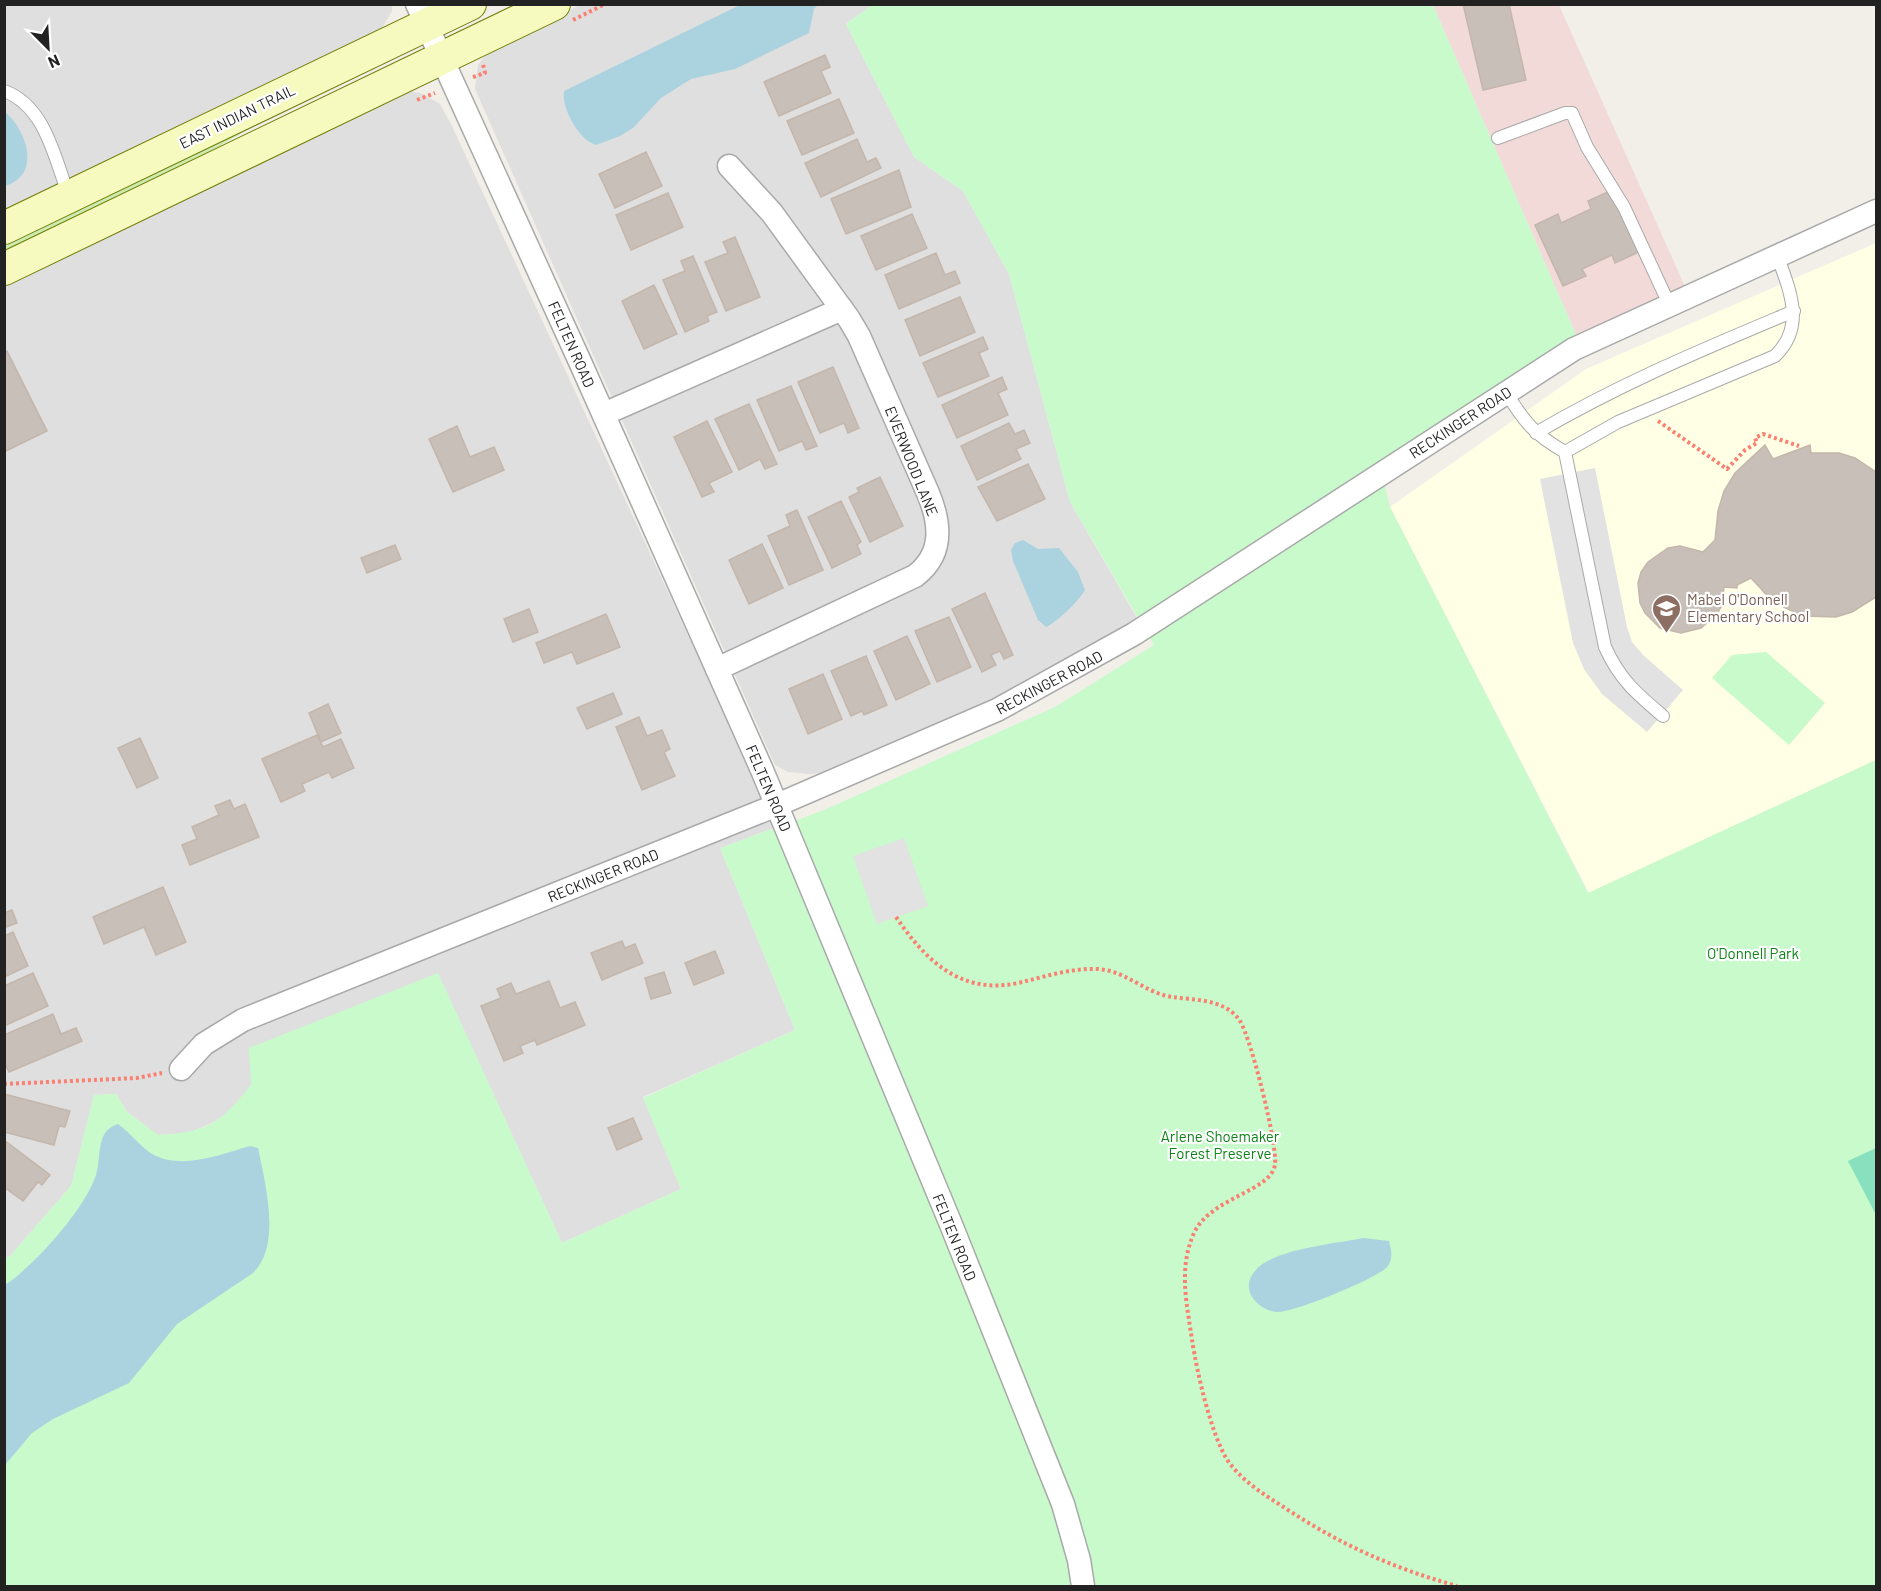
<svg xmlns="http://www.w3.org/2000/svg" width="1881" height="1591" font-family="Barlow,sans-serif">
  <rect width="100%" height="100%" fill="#f2efe9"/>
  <!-- residential -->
  <g fill="#e0dfdf">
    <polygon points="5,5 392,5 392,11 379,33 5,214"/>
    <polygon points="580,5 872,5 846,24 914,157 963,191 1009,274 1070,502 1137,618 985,705 831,773 809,774 788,772 775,765 475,89 478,65 489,50"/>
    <polygon points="407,91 421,93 440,104 451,124 777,827 720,848 795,1030 643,1097 681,1189 562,1243 438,974 251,1085 225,1117 189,1133 158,1135 127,1112 116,1094 94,1095 71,1186 10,1256 5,1258 5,283"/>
  </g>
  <!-- commercial -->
  <polygon fill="#f2dad9" points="1433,5 1559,5 1687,291 1577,337"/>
  <!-- education -->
  <polygon fill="#ffffe5" points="1876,243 1876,760 1589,893 1390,507 1586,369"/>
  <!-- grass -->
  <polygon fill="#cdebb0" points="266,119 152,185 5,256 5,241"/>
  <!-- park -->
  <g fill="#c8facc">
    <path d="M872,5h561l144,332 -198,124 11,46 198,386 288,-133v826h-1871l-1,-328 6,-2 61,-70 23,-91 22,-1 11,18 31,23c51,-3 61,-11 93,-50l-2,-37 189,-75 124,270 119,-54 -38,-91 152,-68 -75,-182 104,-38 231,-103 99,-62 -84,-143 -61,-228 -46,-83 -49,-34 -68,-133z"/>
    <polygon points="1766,652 1825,703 1789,745 1712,678 1732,655"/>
  </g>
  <!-- pitch -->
  <polygon fill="#88e0be" points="1876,1148 1876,1215 1848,1161"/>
  <!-- parking -->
  <g fill="#e2e2e2">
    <polygon points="1595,468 1627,627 1632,642 1643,655 1683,690 1647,732 1602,694 1584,669 1573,643 1540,479"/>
    <polygon points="904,838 928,906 877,924 853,856"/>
  </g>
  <!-- water -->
  <g fill="#aad3df">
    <path d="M740,5h78l-4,4 -5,24 -74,36 -44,10 -30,19 -28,30 -13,8 -24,9c-17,-5 -35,-37 -32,-54z"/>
    <path d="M4,111c23,19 38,64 1,75z"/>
    <path d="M1023,540l15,9 21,-1 19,24 7,18c-6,11 -28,32 -39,37l-8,-7 -25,-59 -2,-11 4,-7z"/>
    <path d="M118,1124c13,9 23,24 36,31 29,15 68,-1 96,-9l8,2c7,35 24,97 -5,125l-76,51 -48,59 -76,36 -21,14 -27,32v-180c29,-19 80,-76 91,-110 6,-19 -1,-44 22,-51z"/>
    <path d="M1363,1238l26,3c2,9 5,17 -2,26 -9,11 -94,46 -110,45 -20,-2 -38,-23 -22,-41 17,-22 80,-27 108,-33z"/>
  </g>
  <!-- building -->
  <g fill="#c7bfb8" stroke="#c4b6ab" stroke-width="1.5">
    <polygon points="1463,4 1509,4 1526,80 1483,90"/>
    <polygon points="825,55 830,67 821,71 831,93 779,116 764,82"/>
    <polygon points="839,99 854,133 802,155 787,121"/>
    <polygon points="857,139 867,162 876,158 881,168 821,197 805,163"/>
    <polygon points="646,152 662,186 615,208 599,174"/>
    <polygon points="899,170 911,207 846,234 831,199"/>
    <polygon points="1610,191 1639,252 1615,263 1612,255 1582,269 1586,276 1563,286 1535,225 1558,214 1561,223 1591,209 1588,201"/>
    <polygon points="668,193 683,227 631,250 616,215"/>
    <polygon points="912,214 927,248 876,270 861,236"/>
    <polygon points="735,237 760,297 726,311 705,262 728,253 723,242"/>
    <polygon points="936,253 945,275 955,271 960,283 899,309 885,275"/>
    <polygon points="693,256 717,312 707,316 709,321 685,332 663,280 685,271 681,261"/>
    <polygon points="654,285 677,334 644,349 622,301"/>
    <polygon points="960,297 975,332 920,356 905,320"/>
    <polygon points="983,337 988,349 979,353 989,376 938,397 923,363"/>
    <polygon points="7,351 47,431 4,452 4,352"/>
    <polygon points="833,367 859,428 848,433 844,423 820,433 798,382"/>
    <polygon points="1002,377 1007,389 998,393 1008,415 957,438 942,405"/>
    <polygon points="791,386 817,446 806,450 802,441 779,451 757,400"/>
    <polygon points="749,404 777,464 765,469 760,459 739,470 715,419"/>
    <polygon points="707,421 732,472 709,483 714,492 702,497 674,437"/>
    <polygon points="1009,423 1015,434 1024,430 1030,443 1016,449 1021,459 977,480 961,446"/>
    <polygon points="457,426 470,457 494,447 504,470 453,492 429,439"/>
    <polygon points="1765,445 1773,459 1810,445 1811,453 1839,453 1855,458 1876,472 1876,597 1852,612 1836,617 1803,616 1773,602 1751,578 1737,585 1737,588 1724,587 1722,605 1717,614 1701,628 1681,633 1660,628 1645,613 1640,603 1638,583 1641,572 1648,562 1668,548 1680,546 1703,552 1715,540 1718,511 1724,491 1735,473"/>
    <polygon points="1028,464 1045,499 997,521 978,487"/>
    <polygon points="880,477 903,526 870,542 849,497 859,492 857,488"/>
    <polygon points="841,501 861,542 857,545 861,554 832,568 808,517"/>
    <polygon points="797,510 823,570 789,585 768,536 790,526 786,515"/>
    <polygon points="762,544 783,588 749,604 729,560"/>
    <polygon points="395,545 401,559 367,573 361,558"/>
    <polygon points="985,593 1013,655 1004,659 1000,651 991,655 996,665 982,672 952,609"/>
    <polygon points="529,609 538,632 513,642 504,619"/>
    <polygon points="606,614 620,647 577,664 572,652 544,663 536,643"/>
    <polygon points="949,617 971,667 937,682 915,631"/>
    <polygon points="907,636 930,684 896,700 874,651"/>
    <polygon points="866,656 887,705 864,715 862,711 851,716 831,671"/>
    <polygon points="823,674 842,719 808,734 789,689"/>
    <polygon points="613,693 622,714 587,729 577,708"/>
    <polygon points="328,704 341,733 321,742 309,713"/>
    <polygon points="639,717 647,736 662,730 670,749 664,752 675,776 642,790 616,727"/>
    <polygon points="317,735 323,747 341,739 354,768 332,778 329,772 302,784 305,791 281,802 262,759"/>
    <polygon points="140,738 158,778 137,788 118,748"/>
    <polygon points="230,800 234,809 245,804 259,837 190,865 182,845 197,839 192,827 219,815 215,806"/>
    <polygon points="163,887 186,942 156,955 144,927 104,944 93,917"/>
    <polygon points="12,910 17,923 4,928 4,913"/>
    <polygon points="13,932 28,966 4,977 4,936"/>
    <polygon points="622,941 625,948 635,944 643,963 602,980 591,953"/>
    <polygon points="715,951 724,973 694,985 685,963"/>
    <polygon points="664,972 671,993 651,999 645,978"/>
    <polygon points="33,973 48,1006 4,1026 4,986"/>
    <polygon points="549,981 560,1008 575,1002 585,1025 537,1045 535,1040 520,1046 523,1053 504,1061 481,1006 501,998 497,989 511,983 516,994"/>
    <polygon points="53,1014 61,1034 76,1028 82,1041 9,1072 4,1062 4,1035"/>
    <polygon points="4,1094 70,1111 65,1127 59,1126 54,1145 4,1132"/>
    <polygon points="633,1118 642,1139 617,1150 608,1128"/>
    <polygon points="4,1140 50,1175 42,1185 38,1182 23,1201 4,1187"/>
  </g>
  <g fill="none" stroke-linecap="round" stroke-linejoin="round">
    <defs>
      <g id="lane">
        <path d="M4,91c42,15 51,69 65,105"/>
        <polyline points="1498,138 1565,113 1572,113 1587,147 1624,207 1669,304"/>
        <path d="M1506,392c18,30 29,43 59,60l40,195c15,33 32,47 58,69"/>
        <path d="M1536,433c85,-50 168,-84 258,-122"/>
        <path d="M1565,452l53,-30 157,-66c31,-30 15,-65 2,-101"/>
      </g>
      <g id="street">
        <polyline points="417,4 581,364 762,770 950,1222 1063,1504 1079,1560 1083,1586"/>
        <polyline points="604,414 842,309"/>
        <path d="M717,669l198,-93c29,-22 26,-52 13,-83l-69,-157 -10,-17 -77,-106 -43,-47"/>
        <polyline points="181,1069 204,1044 243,1020 777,805 997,710 1134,634 1574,349 1876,211"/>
      </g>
      <g id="secondary">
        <polyline points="4,228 470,4"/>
        <polyline points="4,269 554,4"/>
      </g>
    </defs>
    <!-- lane casing -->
    <use href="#lane" stroke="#a9a9a9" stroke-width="14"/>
    <!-- street casing -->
    <use href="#street" stroke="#a9a9a9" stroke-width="25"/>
    <!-- secondary casing -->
    <use href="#secondary" stroke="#707d05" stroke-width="34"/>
    <!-- path -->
    <g stroke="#fa8072" stroke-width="4" stroke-dasharray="3 3" stroke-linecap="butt">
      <polyline points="573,20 605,4"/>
      <polyline points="473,77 485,73 483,64"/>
      <polyline points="417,100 435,93"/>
      <polyline points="1658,421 1727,469 1745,450 1757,443 1755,438 1763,434 1799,446"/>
      <path d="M896,917c30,44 65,78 122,66 26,-6 52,-15 79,-14 28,1 48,24 75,28 22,3 54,2 68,24 11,17 38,125 35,144 -5,27 -64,32 -81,68 -16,36 -7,71 -2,107 5,32 19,95 36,121 15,21 37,34 57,47 56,37 108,60 172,78"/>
      <polyline points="4,1084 137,1078 162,1073"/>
    </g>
    <!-- lane -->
    <use href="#lane" stroke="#fff" stroke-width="12"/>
    <!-- street -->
    <use href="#street" stroke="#fff" stroke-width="22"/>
    <!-- secondary -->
    <use href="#secondary" stroke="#f7fabf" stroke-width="32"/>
  </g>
  <!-- icons -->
  <defs>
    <symbol id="school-pin" viewBox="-11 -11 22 30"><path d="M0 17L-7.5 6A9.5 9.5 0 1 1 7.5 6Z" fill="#8d6e63" stroke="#fff"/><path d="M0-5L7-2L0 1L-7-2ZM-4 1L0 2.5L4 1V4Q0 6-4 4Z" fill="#fff"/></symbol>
  </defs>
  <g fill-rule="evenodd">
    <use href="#school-pin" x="1650" y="592" width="33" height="45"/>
  </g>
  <g text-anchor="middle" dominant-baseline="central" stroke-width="4.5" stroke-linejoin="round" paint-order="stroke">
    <!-- street labels -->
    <g font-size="15" fill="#222" stroke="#fff">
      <text transform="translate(237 116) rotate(-26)">EAST INDIAN TRAIL</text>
      <text transform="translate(572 344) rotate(66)">FELTEN ROAD</text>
      <text transform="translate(1460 422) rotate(-33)">RECKINGER ROAD</text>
      <text transform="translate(912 461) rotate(68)">EVERWOOD LANE</text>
      <text transform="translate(1049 682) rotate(-28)">RECKINGER ROAD</text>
      <text transform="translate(769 788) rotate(67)">FELTEN ROAD</text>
      <text transform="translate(603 875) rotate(-22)">RECKINGER ROAD</text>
      <text transform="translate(955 1237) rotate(68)">FELTEN ROAD</text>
    </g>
    <!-- education labels -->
    <g font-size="15" fill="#785e54" stroke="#fff" text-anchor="start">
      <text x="1687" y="599">Mabel O'Donnell<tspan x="1687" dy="17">Elementary School</tspan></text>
    </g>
    <!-- park labels -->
    <g font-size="15" fill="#0c8416" stroke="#fff">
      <text x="1753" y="953">O'Donnell Park</text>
      <text x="1220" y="1136">Arlene Shoemaker<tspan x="1220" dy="17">Forest Preserve</tspan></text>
    </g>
  </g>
  <!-- border -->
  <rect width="1881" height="1591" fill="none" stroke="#222222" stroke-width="12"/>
  <!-- north arrow -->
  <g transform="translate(48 48) rotate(156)" stroke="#ffffff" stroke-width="4.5" paint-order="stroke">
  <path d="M0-4.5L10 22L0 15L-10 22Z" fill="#222222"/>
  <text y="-9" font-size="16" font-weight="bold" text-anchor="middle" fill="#222222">N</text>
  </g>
</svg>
